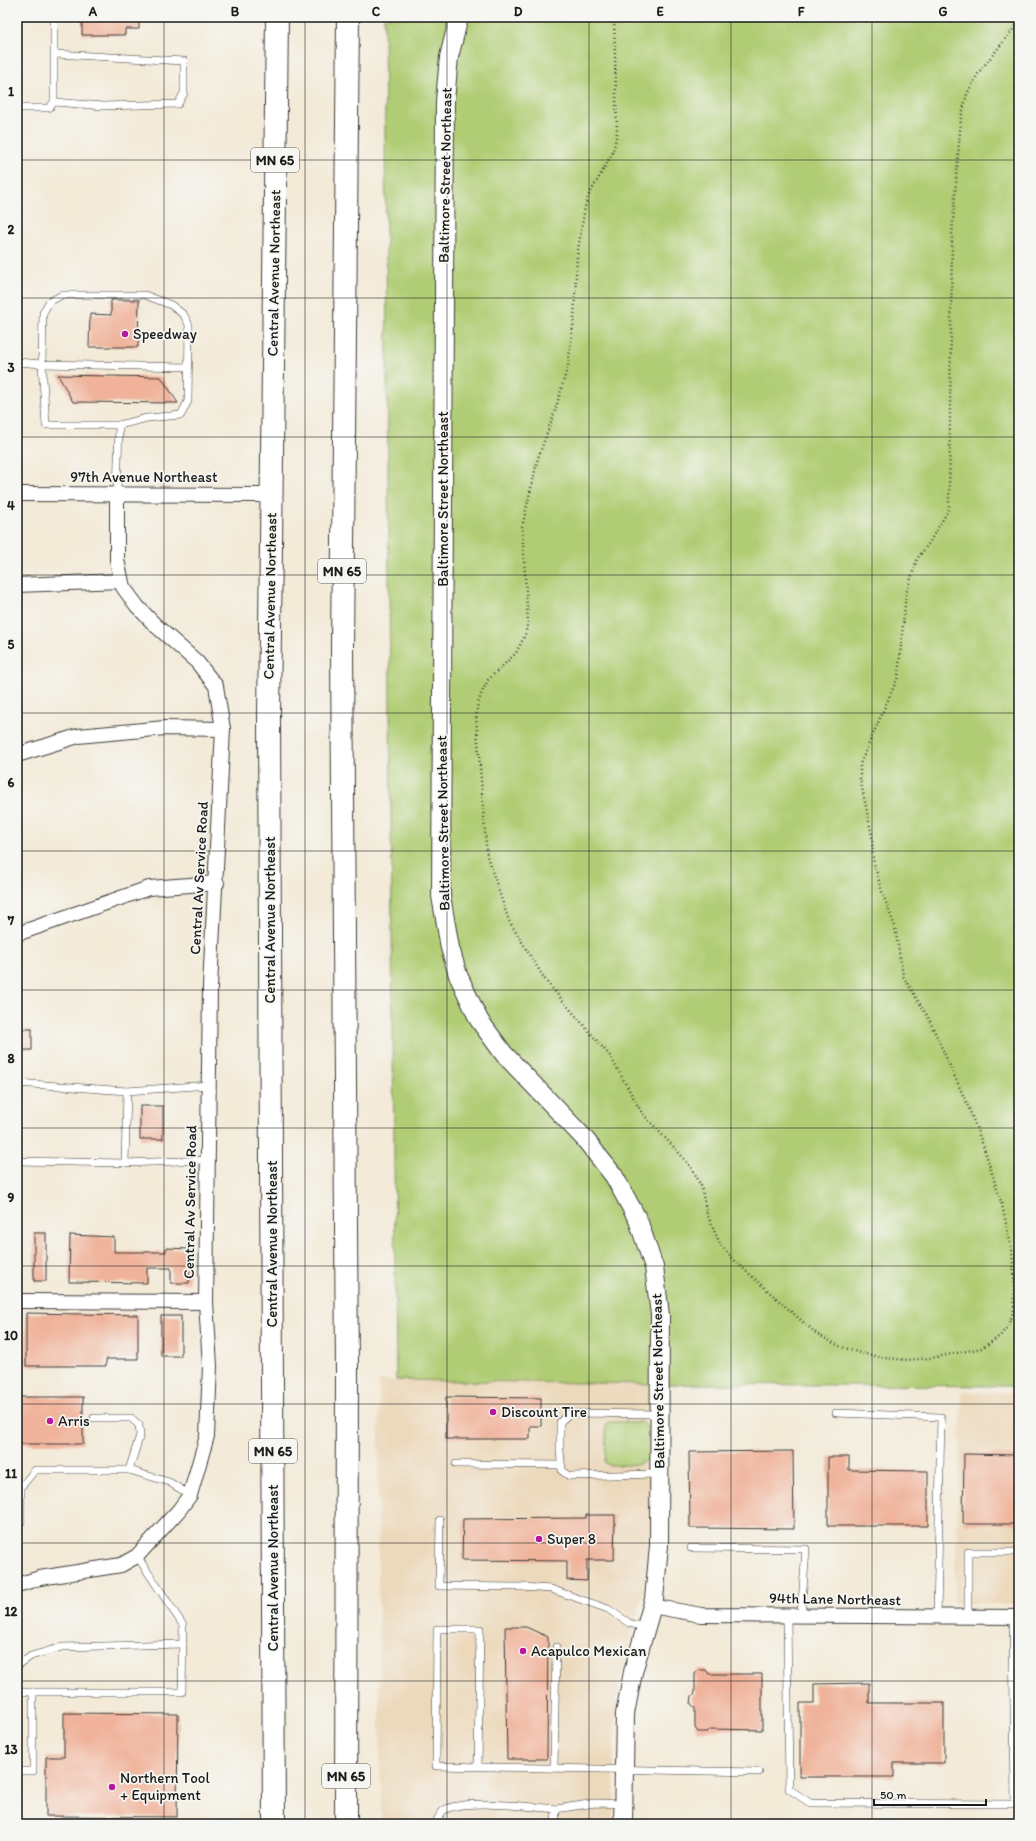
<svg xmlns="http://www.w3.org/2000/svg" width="1036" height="1841" font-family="Itim,sans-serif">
  <rect width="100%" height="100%" fill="#f6f6f2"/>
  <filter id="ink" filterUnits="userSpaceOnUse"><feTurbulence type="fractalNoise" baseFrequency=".025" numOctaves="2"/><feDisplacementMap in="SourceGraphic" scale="8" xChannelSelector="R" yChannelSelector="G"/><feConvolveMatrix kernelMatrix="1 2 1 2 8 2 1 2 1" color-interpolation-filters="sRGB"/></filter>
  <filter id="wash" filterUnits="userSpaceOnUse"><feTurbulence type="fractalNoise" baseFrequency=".012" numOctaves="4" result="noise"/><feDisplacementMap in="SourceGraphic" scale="16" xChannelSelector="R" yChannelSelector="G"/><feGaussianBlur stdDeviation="0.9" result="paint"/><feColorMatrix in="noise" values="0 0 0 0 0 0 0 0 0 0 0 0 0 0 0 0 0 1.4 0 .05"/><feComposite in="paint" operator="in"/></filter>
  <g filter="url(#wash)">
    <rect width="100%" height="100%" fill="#f3ead8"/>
    <!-- built -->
    <g fill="#ecd8ba">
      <polygon points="427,1379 651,1384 651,1566 619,1681 614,1741 614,1824 381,1824 378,1580 379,1381"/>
      <polygon points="962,1392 1019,1393 1019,1682 1017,1604 954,1603"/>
    </g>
    <!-- green -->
    <g fill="#b0cd74" stroke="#667448">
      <polygon points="384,17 1019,17 1019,1386 651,1384 396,1380"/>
      <polygon points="609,1422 641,1422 651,1431 649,1458 637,1465 609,1465 605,1463 606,1425"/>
    </g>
    <g id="blocks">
      <!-- building -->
      <g fill="#f0b29a">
        <polygon points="82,17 139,17 139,29 125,29 125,35 82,35"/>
        <polygon points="111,300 139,300 138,347 89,347 90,314 111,315"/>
        <polygon points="58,375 161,377 178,403 73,402"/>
        <rect x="17" y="1029" width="15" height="21"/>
        <rect x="140" y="1106" width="23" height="33"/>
        <rect x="34" y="1233" width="12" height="48"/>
        <polygon points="70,1235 114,1237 114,1252 166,1252 166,1248 189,1249 189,1283 171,1283 171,1268 147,1268 147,1283 69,1282"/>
        <polygon points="26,1313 138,1315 138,1359 106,1359 106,1366 26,1366"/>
        <rect x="161" y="1316" width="20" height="40"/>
        <rect x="17" y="1397" width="66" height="47"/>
        <polygon points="446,1397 541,1398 541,1426 530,1426 530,1439 446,1439"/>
        <polygon points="793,1451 794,1529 690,1528 689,1452"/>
        <polygon points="964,1454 1019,1455 1019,1524 963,1524"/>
        <polygon points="828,1457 849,1457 849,1470 928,1471 928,1526 828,1526"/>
        <polygon points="586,1515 615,1515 614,1560 587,1560 587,1581 567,1580 567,1561 462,1560 463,1519 586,1518"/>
        <polygon points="505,1627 526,1627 548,1637 547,1759 507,1759"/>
        <polygon points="698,1670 706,1670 709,1674 762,1674 762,1730 710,1729 707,1732 698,1732 695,1728 695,1708 691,1704 692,1696 695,1693 695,1674"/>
        <polygon points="869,1683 869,1703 944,1703 944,1763 894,1763 894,1777 800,1777 800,1703 814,1703 814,1684"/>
        <polygon points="64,1713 178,1714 177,1817 46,1816 46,1757 64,1757"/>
      </g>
    </g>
  </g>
  <g filter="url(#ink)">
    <use href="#blocks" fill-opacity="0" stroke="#3c3b38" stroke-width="1"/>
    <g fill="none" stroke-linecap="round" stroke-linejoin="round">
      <defs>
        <g id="service">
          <polyline points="54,102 103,106 178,104 184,93 184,61 55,54"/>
          <polyline points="17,108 49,108 54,102 54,17"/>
          <polyline points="17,362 42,364 46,425 119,425 117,494"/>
          <polyline points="119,425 147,418 181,415 188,401 189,325 184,315 171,305 145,295 62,295 49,302 43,313 42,364 188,367"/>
          <polyline points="17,1083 127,1091"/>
          <polyline points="208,1160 125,1163 127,1091 209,1085"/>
          <polyline points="17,1161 125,1163"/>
          <polyline points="836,1413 941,1417 937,1617"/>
          <polyline points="658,1414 570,1413 560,1422 560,1451 562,1471 569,1476 659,1474"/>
          <polyline points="94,1418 131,1418 139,1425 140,1435 129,1470"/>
          <polyline points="456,1464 561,1465"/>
          <polyline points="440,1520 439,1586 522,1587 551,1589 608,1609 629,1623 646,1628"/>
          <polyline points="21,1522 21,1487 35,1470 129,1470 169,1482 190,1495"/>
          <polyline points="691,1548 806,1549 801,1616"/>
          <polyline points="787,1615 789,1789 810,1803 1015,1804 1013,1617"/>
          <polyline points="968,1617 968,1552 1019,1552"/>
          <polyline points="17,1666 31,1656 62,1647 183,1644"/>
          <polyline points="17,1692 182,1692 183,1625 137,1556"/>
          <polyline points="478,1766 480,1629 437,1629 436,1766 759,1772"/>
          <polyline points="554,1768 556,1647"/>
          <polyline points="17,1771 33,1771 33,1692"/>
          <polyline points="556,1809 595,1803 623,1804"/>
          <path d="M435,1824c2,-4 5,-10 8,-13 17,-13 90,-4 113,-2l-1,15"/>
        </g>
        <g id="minor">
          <polyline points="17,494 271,495"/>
          <polyline points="17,585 121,581"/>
          <polyline points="17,755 78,736 165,728 223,729"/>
          <polyline points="17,934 149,888 217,883"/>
          <polyline points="17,1301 206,1302"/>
          <polyline points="17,1585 40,1578 121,1565 137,1556 179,1510 190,1495 207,1436 210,1366 206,1302 210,987 223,729 216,686 197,662 154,624 137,606 123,587 117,560 117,494"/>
          <polyline points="652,1606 701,1615 1019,1617"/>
        </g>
        <polyline id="tertiary" points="459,17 449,57 445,101 441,896 450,948 458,975 479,1020 504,1054 584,1138 614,1176 638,1220 654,1267 660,1315 659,1546 654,1599 633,1672 625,1714 623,1824"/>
        <g id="trunk">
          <polyline points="274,1824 269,718 277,17"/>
          <polyline points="346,1824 347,1370 342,649 348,17"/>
        </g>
      </defs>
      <!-- service casing -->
      <use href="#service" stroke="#3c3b38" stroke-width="8"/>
      <!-- minor casing -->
      <use href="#minor" stroke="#3c3b38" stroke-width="16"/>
      <!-- tertiary casing -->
      <use href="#tertiary" stroke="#3c3b38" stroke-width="20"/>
      <!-- trunk casing -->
      <use href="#trunk" stroke="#3c3b38" stroke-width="24"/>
      <!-- path -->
      <polyline stroke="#3c3b38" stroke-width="2.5" stroke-dasharray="1 3" stroke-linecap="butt" points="614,17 617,133 613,152 588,197 585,207 577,256 574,318 568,365 555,411 538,458 522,527 528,622 525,635 516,653 488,680 482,692 478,703 476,717 487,856 509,921 546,981 610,1056 642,1113 681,1155 693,1170 701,1186 707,1214 720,1244 736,1262 795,1315 817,1334 839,1346 860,1353 886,1358 907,1360 931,1358 982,1348 1000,1336 1008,1326 1014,1309 1015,1288 1012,1251 1002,1205 984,1148 968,1106 928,1017 903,976 895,927 883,895 873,860 872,836 860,778 860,764 898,677 906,594 917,559 929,543 949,509 952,235 961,118 967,94 979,72 1019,22"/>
      <!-- service -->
      <use href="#service" stroke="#fff" stroke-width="7"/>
      <!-- minor -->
      <use href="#minor" stroke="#fff" stroke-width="14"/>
      <!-- tertiary -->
      <use href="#tertiary" stroke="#fff" stroke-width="18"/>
      <!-- trunk -->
      <use href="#trunk" stroke="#fff" stroke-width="22"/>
    </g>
  </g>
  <!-- grid -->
  <path fill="none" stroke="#1c1c1c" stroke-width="1" stroke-opacity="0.55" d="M164,17v1807M305,17v1807M447,17v1807M589,17v1807M731,17v1807M872,17v1807M17,160h1002M17,298h1002M17,437h1002M17,575h1002M17,713h1002M17,851h1002M17,990h1002M17,1128h1002M17,1266h1002M17,1404h1002M17,1543h1002M17,1681h1002"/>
  <!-- markers -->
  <g fill="#b5179e" stroke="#f6f6f2" stroke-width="1.5">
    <circle cx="125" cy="334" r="4"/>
    <circle cx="493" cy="1412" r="4"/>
    <circle cx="50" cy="1421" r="4"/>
    <circle cx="539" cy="1539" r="4"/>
    <circle cx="523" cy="1651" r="4"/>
    <circle cx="112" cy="1787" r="4"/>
  </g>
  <g text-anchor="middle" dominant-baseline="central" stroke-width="3.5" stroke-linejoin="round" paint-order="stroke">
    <!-- shield labels -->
    <g fill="#f6f6f2" stroke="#5d5d5c" stroke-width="1">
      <rect x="251" y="148" width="48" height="24" rx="3"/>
      <rect x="318" y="559" width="48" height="24" rx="3"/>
      <rect x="249" y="1439" width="48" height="24" rx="3"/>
      <rect x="322" y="1764" width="48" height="24" rx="3"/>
    </g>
    <g font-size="14" font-weight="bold" fill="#1c1c1c">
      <text x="275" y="160">MN 65</text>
      <text x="342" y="571">MN 65</text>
      <text x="273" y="1451">MN 65</text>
      <text x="346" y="1776">MN 65</text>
    </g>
    <!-- street labels -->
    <g font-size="15" fill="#1c1c1c" stroke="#f6f6f2">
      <text transform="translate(445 175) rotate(-89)">Baltimore Street Northeast</text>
      <text transform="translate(274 273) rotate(-89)">Central Avenue Northeast</text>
      <text x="144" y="477">97th Avenue Northeast</text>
      <text transform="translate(443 499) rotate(-90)">Baltimore Street Northeast</text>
      <text transform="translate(270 596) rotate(-89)">Central Avenue Northeast</text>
      <text transform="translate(443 823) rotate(-91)">Baltimore Street Northeast</text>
      <text transform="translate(199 878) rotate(-87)">Central Av Service Road</text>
      <text transform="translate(270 920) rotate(-90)">Central Avenue Northeast</text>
      <text transform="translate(190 1202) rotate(-89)">Central Av Service Road</text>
      <text transform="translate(272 1244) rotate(-90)">Central Avenue Northeast</text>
      <text transform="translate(658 1381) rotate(-91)">Baltimore Street Northeast</text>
      <text transform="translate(273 1568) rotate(-90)">Central Avenue Northeast</text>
      <text transform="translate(835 1599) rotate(1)">94th Lane Northeast</text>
    </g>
    <!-- poi labels -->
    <g font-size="15" fill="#1c1c1c" stroke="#f6f6f2" text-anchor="start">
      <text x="133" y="334">Speedway</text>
      <text x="501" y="1412">Discount Tire</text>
      <text x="58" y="1421">Arris</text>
      <text x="547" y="1539">Super 8</text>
      <text x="531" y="1651">Acapulco Mexican</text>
      <text x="120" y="1778">Northern Tool<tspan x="120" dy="17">+ Equipment</tspan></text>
    </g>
  </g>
  <!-- margin -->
  <rect width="1036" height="1841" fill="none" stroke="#f6f6f2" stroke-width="44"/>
  <!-- scale -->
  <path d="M874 1799v6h112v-6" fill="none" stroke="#1c1c1c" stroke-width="2"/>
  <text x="880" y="1799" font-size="12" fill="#1c1c1c" stroke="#f6f6f2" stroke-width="3" paint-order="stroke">50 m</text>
  <rect x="22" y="22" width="992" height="1797" fill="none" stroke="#1c1c1c" stroke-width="1.5"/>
  <g font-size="13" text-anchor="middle" font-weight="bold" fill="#1c1c1c">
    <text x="93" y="16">A</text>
    <text x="235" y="16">B</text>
    <text x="376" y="16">C</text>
    <text x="518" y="16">D</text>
    <text x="660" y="16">E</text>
    <text x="801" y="16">F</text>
    <text x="943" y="16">G</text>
    <text x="11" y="96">1</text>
    <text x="11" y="234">2</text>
    <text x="11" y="372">3</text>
    <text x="11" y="510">4</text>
    <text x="11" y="649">5</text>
    <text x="11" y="787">6</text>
    <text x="11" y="925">7</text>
    <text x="11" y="1063">8</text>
    <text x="11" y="1202">9</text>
    <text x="11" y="1340">10</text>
    <text x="11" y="1478">11</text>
    <text x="11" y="1616">12</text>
    <text x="11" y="1754">13</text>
  </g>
</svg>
